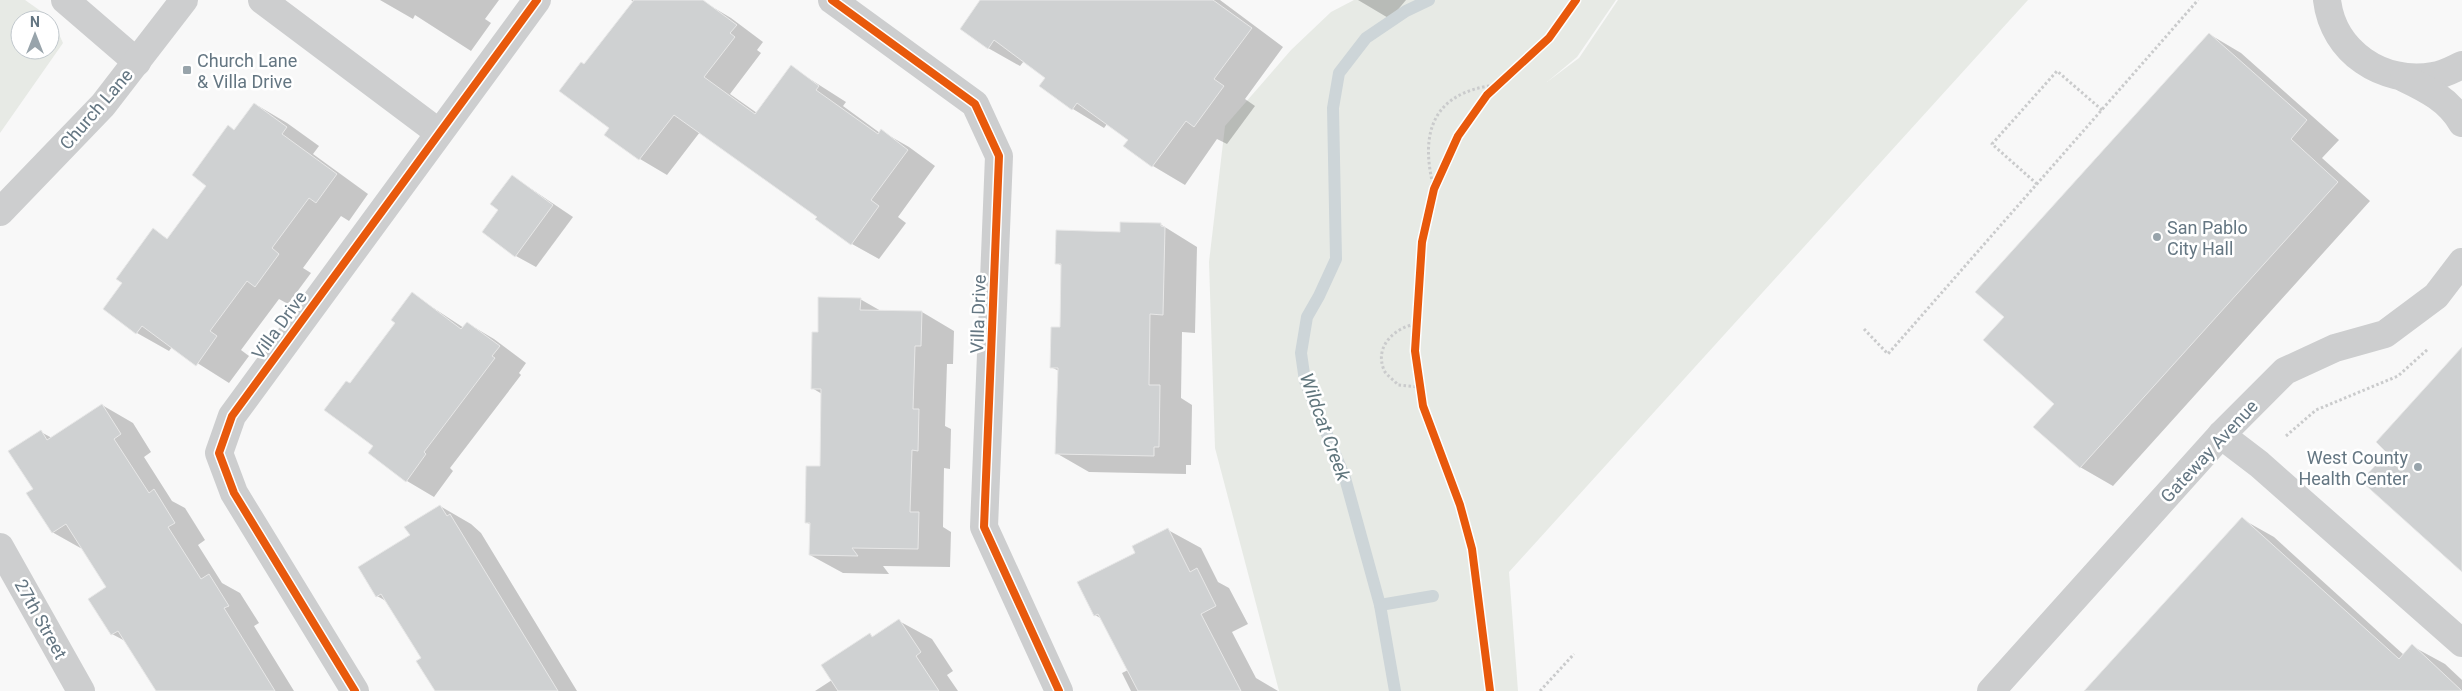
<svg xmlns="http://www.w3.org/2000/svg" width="2462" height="691" font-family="Roboto,sans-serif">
  <rect width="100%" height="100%" fill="#f8f8f8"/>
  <!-- green -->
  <g fill="#e7eae5" fill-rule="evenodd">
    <path d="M0,0h25l27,19 11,24 -63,90zM20,20h30v30h-30z"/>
    <polygon points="1354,0 1616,0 1577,57 1547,82 1579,58 1618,0 2028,0 1509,572 1518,691 1279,691 1215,448 1209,262 1225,126 1291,50 1331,12"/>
  </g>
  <!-- shadow -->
  <g fill="#0003">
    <polygon points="380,0 499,0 485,19 491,23 471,51 415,15 413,19"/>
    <polygon points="631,0 704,2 731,18 763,42 757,50 761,53 730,94 757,113 791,67 846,102 843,106 880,133 881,131 909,147 935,166 898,217 906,223 879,259 852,244 817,219 819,217 700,132 667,175 640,159 606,134 611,128 585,66 634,2"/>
    <polygon points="982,0 1220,0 1283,47 1245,99 1255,106 1227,144 1217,139 1185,185 1153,166 1125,146 1129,140 1107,124 1104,128 1073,109 1040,86 1047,78 1024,61 1020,66 988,48"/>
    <polygon points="1358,0 1406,0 1390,19"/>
    <polygon points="2209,34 2241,53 2339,140 2322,158 2370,201 2113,486 2080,467 2056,404 2006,317"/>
    <polygon points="255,104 287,123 319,146 313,154 368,194 349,221 341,216 303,268 311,273 288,304 279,299 241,350 249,356 229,383 172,347 169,351 137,333 124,282 153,230 168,239 208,185 235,131"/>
    <polygon points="512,176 573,217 536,267 516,256 500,210"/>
    <polygon points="1160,224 1197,247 1195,333 1182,332 1181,398 1192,405 1191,465 1186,465 1186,474 1089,472 1056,453 1059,371 1051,367 1061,328 1062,266 1057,263 1122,233"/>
    <polygon points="412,294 464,328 467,323 494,339 526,363 519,373 521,375 450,468 453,471 434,497 407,481 375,446 350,385 396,323"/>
    <polygon points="860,299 881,311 922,312 954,331 953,364 947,364 945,426 951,429 950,469 944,468 943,527 951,532 950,567 883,566 889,574 843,573 810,555 811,525 806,522 821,467 822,394 812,388 819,333"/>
    <polygon points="102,405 133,423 151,452 144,457 172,501 185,508 205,540 198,545 222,583 240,593 259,623 254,626 294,691 158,691 127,642 112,634 108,588 84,550 52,532 35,490 41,432 52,438"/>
    <polygon points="440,506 471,524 481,533 577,691 436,691 423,658 386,601 377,596 411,536"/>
    <polygon points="2242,519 2274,537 2404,655 2412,646 2445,664 2462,680 2462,691 2085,691"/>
    <polygon points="1168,530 1201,548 1218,582 1229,588 1248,624 1232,632 1256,678 1278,691 1131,691 1122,673 1128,670 1102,619 1095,615 1137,553"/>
    <polygon points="899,621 932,639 953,671 947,675 958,691 815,691 832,680 870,635 874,637"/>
  </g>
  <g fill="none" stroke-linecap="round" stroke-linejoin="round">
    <!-- stream -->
    <g stroke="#cdd5d8" stroke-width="12">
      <polyline points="1380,605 1433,596"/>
      <polyline points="1395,691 1380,605 1345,478 1305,381 1301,353 1307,317 1319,296 1336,259 1333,108 1339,73 1366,38 1406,11 1429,0"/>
    </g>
  </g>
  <!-- building -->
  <g fill="#cfd1d2" stroke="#e8e8e8">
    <polygon points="634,0 703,0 737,25 730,33 735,37 704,77 755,114 791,65 819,86 816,90 878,134 881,129 908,150 871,200 879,206 851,245 815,219 817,217 674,115 639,160 604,135 609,128 559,91 581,62 584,64"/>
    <polygon points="980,0 1213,0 1252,28 1214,79 1224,86 1194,127 1186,121 1152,167 1123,146 1128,140 1077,103 1072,110 1039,86 1045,78 994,40 988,49 960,29"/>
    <polygon points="2209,33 2307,120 2291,139 2338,182 2080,468 2033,427 2054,404 1983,340 2004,317 1975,292"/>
    <polygon points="254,103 287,127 282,134 337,174 316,203 309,198 272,248 279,254 255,287 247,281 210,331 217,336 196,366 142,326 136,334 103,309 122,283 116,279 153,228 167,239 206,186 192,175 228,125 234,130"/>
    <polygon points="512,175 553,205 515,257 482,232 498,210 490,204"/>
    <polygon points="1120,222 1161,223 1161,226 1165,227 1163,315 1150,314 1149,385 1160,385 1159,447 1154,447 1154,456 1055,454 1058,368 1050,368 1051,327 1060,327 1061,264 1055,264 1056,230 1120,232"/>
    <polygon points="412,292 461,329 467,322 500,346 492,356 495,358 424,452 426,454 406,482 368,453 373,446 324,410 346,381 350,383 395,323 391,320"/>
    <polygon points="818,297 861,298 860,310 922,311 921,346 915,346 913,409 919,409 918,451 912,450 910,512 919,512 918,549 852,548 858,556 809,555 810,523 805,523 806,466 820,466 821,389 811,389 812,332 818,332"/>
    <polygon points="2462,347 2462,572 2361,481 2387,453 2376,442"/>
    <polygon points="102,404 121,434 114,439 149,493 154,489 175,523 168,527 201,579 209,574 229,606 224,608 275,691 156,691 118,631 111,635 88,599 106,587 66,524 52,533 26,493 33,489 8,451 41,430 47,440"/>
    <polygon points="440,505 447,516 450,514 558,691 435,691 416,661 421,658 381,594 376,597 358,567 410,535 404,527"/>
    <polygon points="2242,517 2399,659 2412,644 2462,691 2084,691"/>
    <polygon points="1168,528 1190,572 1197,568 1216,606 1201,614 1241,691 1138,691 1098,614 1094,616 1077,582 1135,553 1132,546"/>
    <polygon points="899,619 921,652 916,656 939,691 838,691 821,665 870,633 872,637"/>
  </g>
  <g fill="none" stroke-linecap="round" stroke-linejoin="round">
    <!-- path -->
    <g stroke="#cacbcc" stroke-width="3" stroke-dasharray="2.5 2.5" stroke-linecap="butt">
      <polyline points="2037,184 1992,144 2057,71 2102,110"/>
      <path d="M1434,189c-15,-57 -1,-97 62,-104"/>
      <path d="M1415,324c-20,4 -41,22 -31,46 2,5 10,10 14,15l22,2"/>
      <polyline points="1864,329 1888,354 2198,0"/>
      <polyline points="2286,436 2316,410 2398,376 2428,349"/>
      <polyline points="1540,691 1574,654"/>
    </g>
    <!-- minor -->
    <g stroke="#cdcecf" stroke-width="28">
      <polyline points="65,0 137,62"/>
      <polyline points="262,0 438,132"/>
      <polyline points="832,0 975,104 999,156 984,527 1059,691"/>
      <path d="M2327,0c6,52 56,85 106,76 10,-1 20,-7 29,-11"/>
      <path d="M2404,78c23,11 45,22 58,45"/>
      <polyline points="0,212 103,105 184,0"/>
      <polyline points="2221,435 2259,464 2462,643"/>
      <polyline points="0,547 81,691"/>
      <polyline points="355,691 234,493 219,453 232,416 537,0"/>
      <polyline points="1991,691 2221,435 2285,371 2335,348 2385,334 2436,296 2462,262"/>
    </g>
    <defs>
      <g id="cycleway">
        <polyline points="832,0 975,104 999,156 984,527 1059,691"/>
        <polyline points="355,691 234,493 219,453 232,416 537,0"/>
        <polyline points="1490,691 1472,549 1460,505 1423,406 1415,351 1422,242 1434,189 1458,136 1487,95 1549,38 1576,0"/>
      </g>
    </defs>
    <!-- cycleway casing -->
    <use href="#cycleway" stroke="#fff" stroke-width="11"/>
    <!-- cycleway -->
    <use href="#cycleway" stroke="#e8590c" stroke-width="8"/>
  </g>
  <!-- markers -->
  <g fill="#98a4ab" stroke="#fff" stroke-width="2">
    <rect x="182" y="65" width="10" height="10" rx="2.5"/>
    <circle cx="2157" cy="237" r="5"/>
    <circle cx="2418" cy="467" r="5"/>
  </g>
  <g text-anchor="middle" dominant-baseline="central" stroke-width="5" stroke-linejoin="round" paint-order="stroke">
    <!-- poi labels -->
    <g font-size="18" fill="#647682" stroke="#fff" text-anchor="start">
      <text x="197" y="60">Church Lane<tspan x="197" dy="21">&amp; Villa Drive</tspan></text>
      <text x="2167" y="227">San Pablo<tspan x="2167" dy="21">City Hall</tspan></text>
      <text x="2408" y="457" text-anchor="end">West County<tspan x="2408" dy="21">Health Center</tspan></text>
    </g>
    <!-- street labels -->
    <g font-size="18" fill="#647682" stroke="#fff">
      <text transform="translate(96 109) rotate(-49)">Church Lane</text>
      <text transform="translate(978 314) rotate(-88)">Villa Drive</text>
      <text transform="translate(279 325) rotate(-54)">Villa Drive</text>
      <text transform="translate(2209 451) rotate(-47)">Gateway Avenue</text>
      <text transform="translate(41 619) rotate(61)">27th Street</text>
    </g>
    <!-- water labels -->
    <g font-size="19" font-style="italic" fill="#5f757c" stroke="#fff">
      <text transform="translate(1325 427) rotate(70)">Wildcat Creek</text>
    </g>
  </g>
  <!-- north arrow -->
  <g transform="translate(35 35)"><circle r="24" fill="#ffffff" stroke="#c1c8cd"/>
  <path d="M0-4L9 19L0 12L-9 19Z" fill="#98a4ab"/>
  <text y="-8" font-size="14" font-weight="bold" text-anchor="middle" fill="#647682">N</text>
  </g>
</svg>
